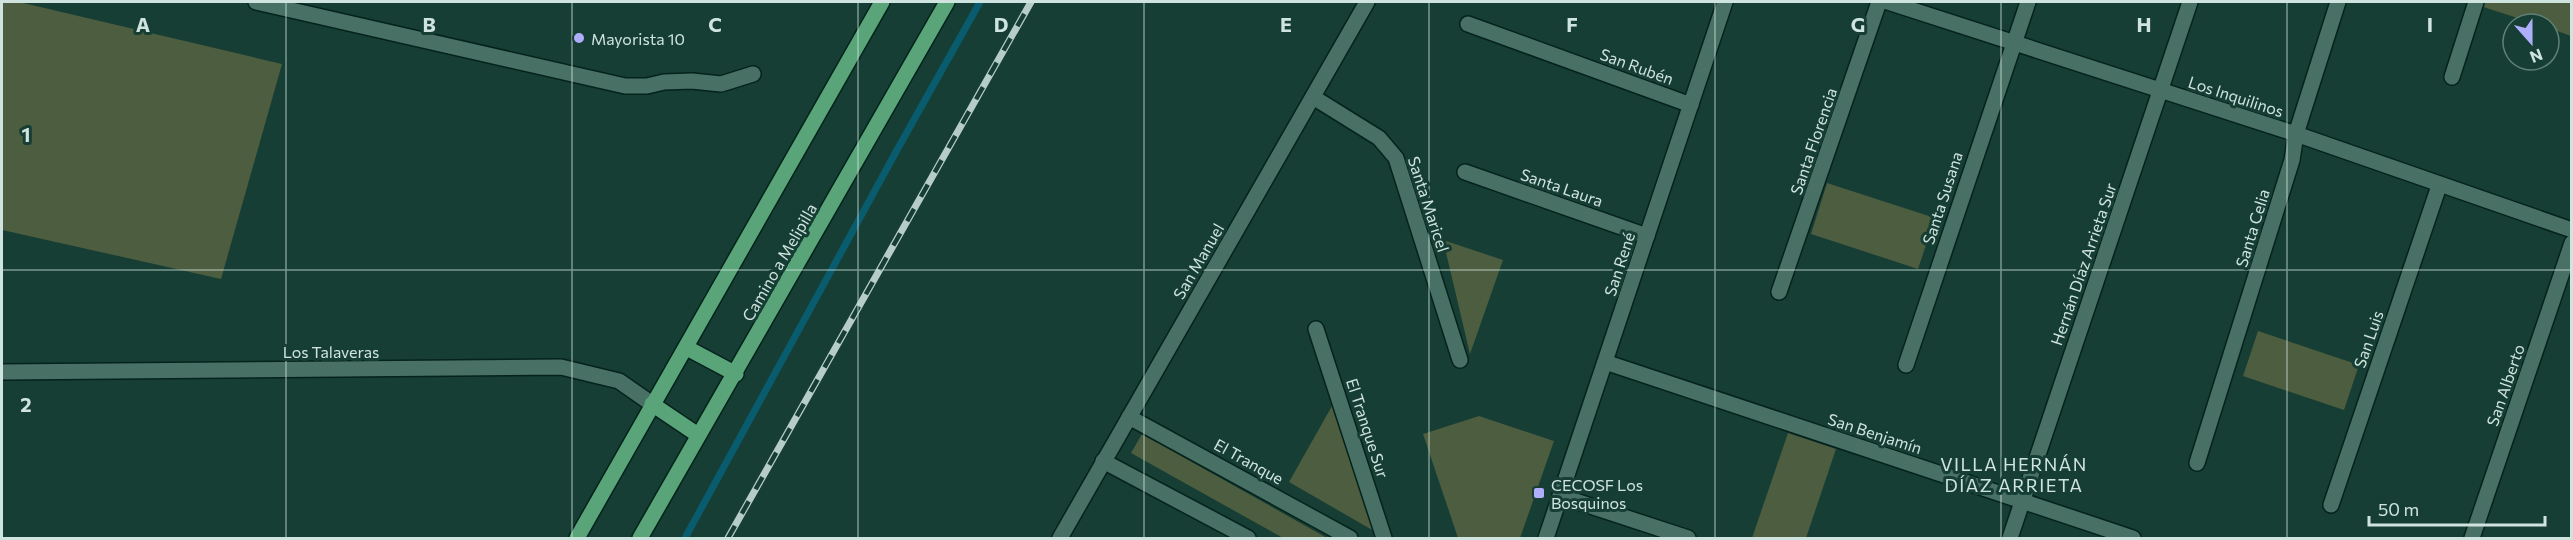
<svg xmlns="http://www.w3.org/2000/svg" width="2573" height="540" font-family="Commissioner,sans-serif">
  <rect width="100%" height="100%" fill="#163e34"/>
  <!-- green -->
  <g fill="#4d5d3f">
    <polygon points="2,2 19,2 282,64 221,279 2,230"/>
    <polygon points="2468,2 2571,2 2571,36 2549,28 2549,24 2536,24"/>
    <polygon points="1827,183 1935,218 1918,269 1811,234"/>
    <polygon points="1443,240 1503,260 1470,354"/>
    <polygon points="2258,331 2359,365 2344,410 2243,376"/>
    <polygon points="1332,406 1374,531 1289,482"/>
    <polygon points="1479,416 1554,441 1520,538 1458,538 1423,434"/>
    <polygon points="1788,433 1836,449 1806,538 1752,538"/>
    <polygon points="1142,434 1327,538 1283,538 1131,453"/>
  </g>
  <g fill="none" stroke-linecap="round" stroke-linejoin="round">
    <!-- stream -->
    <polyline stroke="#095b6e" stroke-width="7" points="685,538 897,150 980,2"/>
    <defs>
      <g id="minor">
        <polyline points="256,2 625,86 647,86 664,82 692,81 721,84 753,74"/>
        <polyline points="1888,2 2296,134 2572,230"/>
        <polyline points="1468,24 1691,105"/>
        <polyline points="2452,77 2476,2"/>
        <polyline points="1313,97 1379,138 1396,158 1460,360"/>
        <polyline points="1465,172 1647,236"/>
        <polyline points="1779,292 1879,2"/>
        <polyline points="1316,329 1384,538"/>
        <polyline points="1605,362 2133,538"/>
        <polyline points="1906,365 2028,2"/>
        <polyline points="2,372 561,367 619,381 652,404"/>
        <polyline points="1129,417 1350,538"/>
        <polyline points="1103,461 1248,538"/>
        <polyline points="2197,463 2292,160 2296,134 2338,2"/>
        <polyline points="1560,496 1688,538"/>
        <polyline points="2331,505 2439,186"/>
        <polyline points="1060,538 1367,2"/>
        <polyline points="1546,538 1725,2"/>
        <polyline points="2010,538 2190,2"/>
        <polyline points="2472,538 2572,243"/>
      </g>
      <g id="primary">
        <polyline points="687,348 736,374"/>
        <polyline points="652,404 698,435"/>
        <polyline points="577,538 882,2"/>
        <polyline points="640,538 947,2"/>
      </g>
    </defs>
    <!-- minor casing -->
    <use href="#minor" stroke="#05231c" stroke-width="18"/>
    <!-- primary casing -->
    <use href="#primary" stroke="#05231c" stroke-width="18"/>
    <!-- minor -->
    <use href="#minor" stroke="#497065" stroke-width="15"/>
    <!-- primary -->
    <use href="#primary" stroke="#59a579" stroke-width="15"/>
    <defs>
      <polyline id="rail" points="728,538 1031,2"/>
    </defs>
    <!-- rail casing -->
    <use href="#rail" stroke="#b6cdc7" stroke-width="7"/>
    <!-- rail -->
    <use href="#rail" stroke="#163e34" stroke-width="4.5" stroke-dasharray="14" stroke-linecap="butt"/>
  </g>
  <!-- grid -->
  <path fill="none" stroke="#cfe4de" stroke-width="1.5" stroke-opacity="0.55" d="M286,2v536M572,2v536M858,2v536M1144,2v536M1429,2v536M1715,2v536M2001,2v536M2287,2v536M2,270h2570"/>
  <!-- markers -->
  <g fill="#afaefa" stroke="#163e34" stroke-width="2">
    <circle cx="579" cy="38" r="6"/>
    <rect x="1533" y="487" width="12" height="12" rx="3"/>
  </g>
  <g text-anchor="middle" dominant-baseline="central" stroke-width="6" stroke-linejoin="round" paint-order="stroke">
    <!-- poi labels -->
    <g font-size="16" fill="#cfe4de" stroke="#163e34" text-anchor="start">
      <text x="591" y="38">Mayorista 10</text>
      <text x="1551" y="484">CECOSF Los<tspan x="1551" dy="18">Bosquinos</tspan></text>
    </g>
    <!-- street labels -->
    <g font-size="16" fill="#cfe4de" stroke="#163e34">
      <text transform="translate(1637 66) rotate(20)">San Rubén</text>
      <text transform="translate(2236 96) rotate(18)">Los Inquilinos</text>
      <text transform="translate(1813 141) rotate(-71)">Santa Florencia</text>
      <text transform="translate(1562 187) rotate(19)">Santa Laura</text>
      <text transform="translate(1942 198) rotate(-72)">Santa Susana</text>
      <text transform="translate(1429 204) rotate(72)">Santa Maricel</text>
      <text transform="translate(2252 228) rotate(-73)">Santa Celia</text>
      <text transform="translate(1198 261) rotate(-60)">San Manuel</text>
      <text transform="translate(779 262) rotate(-60)">Camino a Melipilla</text>
      <text transform="translate(1619 264) rotate(-72)">San René</text>
      <text transform="translate(2083 264) rotate(-71)">Hernán Díaz Arrieta Sur</text>
      <text transform="translate(2368 339) rotate(-71)">San Luis</text>
      <text x="331" y="351">Los Talaveras</text>
      <text transform="translate(2505 385) rotate(-71)">San Alberto</text>
      <text transform="translate(1368 428) rotate(72)">El Tranque Sur</text>
      <text transform="translate(1875 433) rotate(18)">San Benjamín</text>
      <text transform="translate(1249 461) rotate(29)">El Tranque</text>
    </g>
    <!-- neighbourhood labels -->
    <g font-size="18" letter-spacing="1.5" fill="#cfe4de" stroke="#163e34">
      <text x="2014" y="464">VILLA HERNÁN<tspan x="2014" dy="21">DÍAZ ARRIETA</tspan></text>
    </g>
  </g>
  <g font-size="20" text-anchor="middle" font-weight="bold" fill="#cfe4de" stroke="#163e34" stroke-width="6" stroke-linejoin="round" paint-order="stroke">
    <text x="143" y="32">A</text>
    <text x="429" y="32">B</text>
    <text x="715" y="32">C</text>
    <text x="1001" y="32">D</text>
    <text x="1286" y="32">E</text>
    <text x="1572" y="32">F</text>
    <text x="1858" y="32">G</text>
    <text x="2144" y="32">H</text>
    <text x="2430" y="32">I</text>
    <text x="26" y="142">1</text>
    <text x="26" y="412">2</text>
  </g>
  <!-- border -->
  <rect width="2573" height="540" fill="none" stroke="#cfe4de" stroke-width="6"/>
  <!-- north arrow -->
  <g transform="translate(2531 42) rotate(159)"><circle r="28" fill="#163e34" stroke="#608078" stroke-width="1.5"/>
  <path d="M0-4.5L10 22L0 15L-10 22Z" fill="#afaefa"/>
  <text y="-9" font-size="16" font-weight="bold" text-anchor="middle" fill="#cfe4de">N</text>
  </g>
  <!-- scale -->
  <path d="M2369 516v9h176v-9" fill="none" stroke="#cfe4de" stroke-width="3"/>
  <text x="2378" y="516" font-size="18" fill="#cfe4de" stroke="#163e34" stroke-width="4.5" paint-order="stroke">50 m</text>
</svg>
